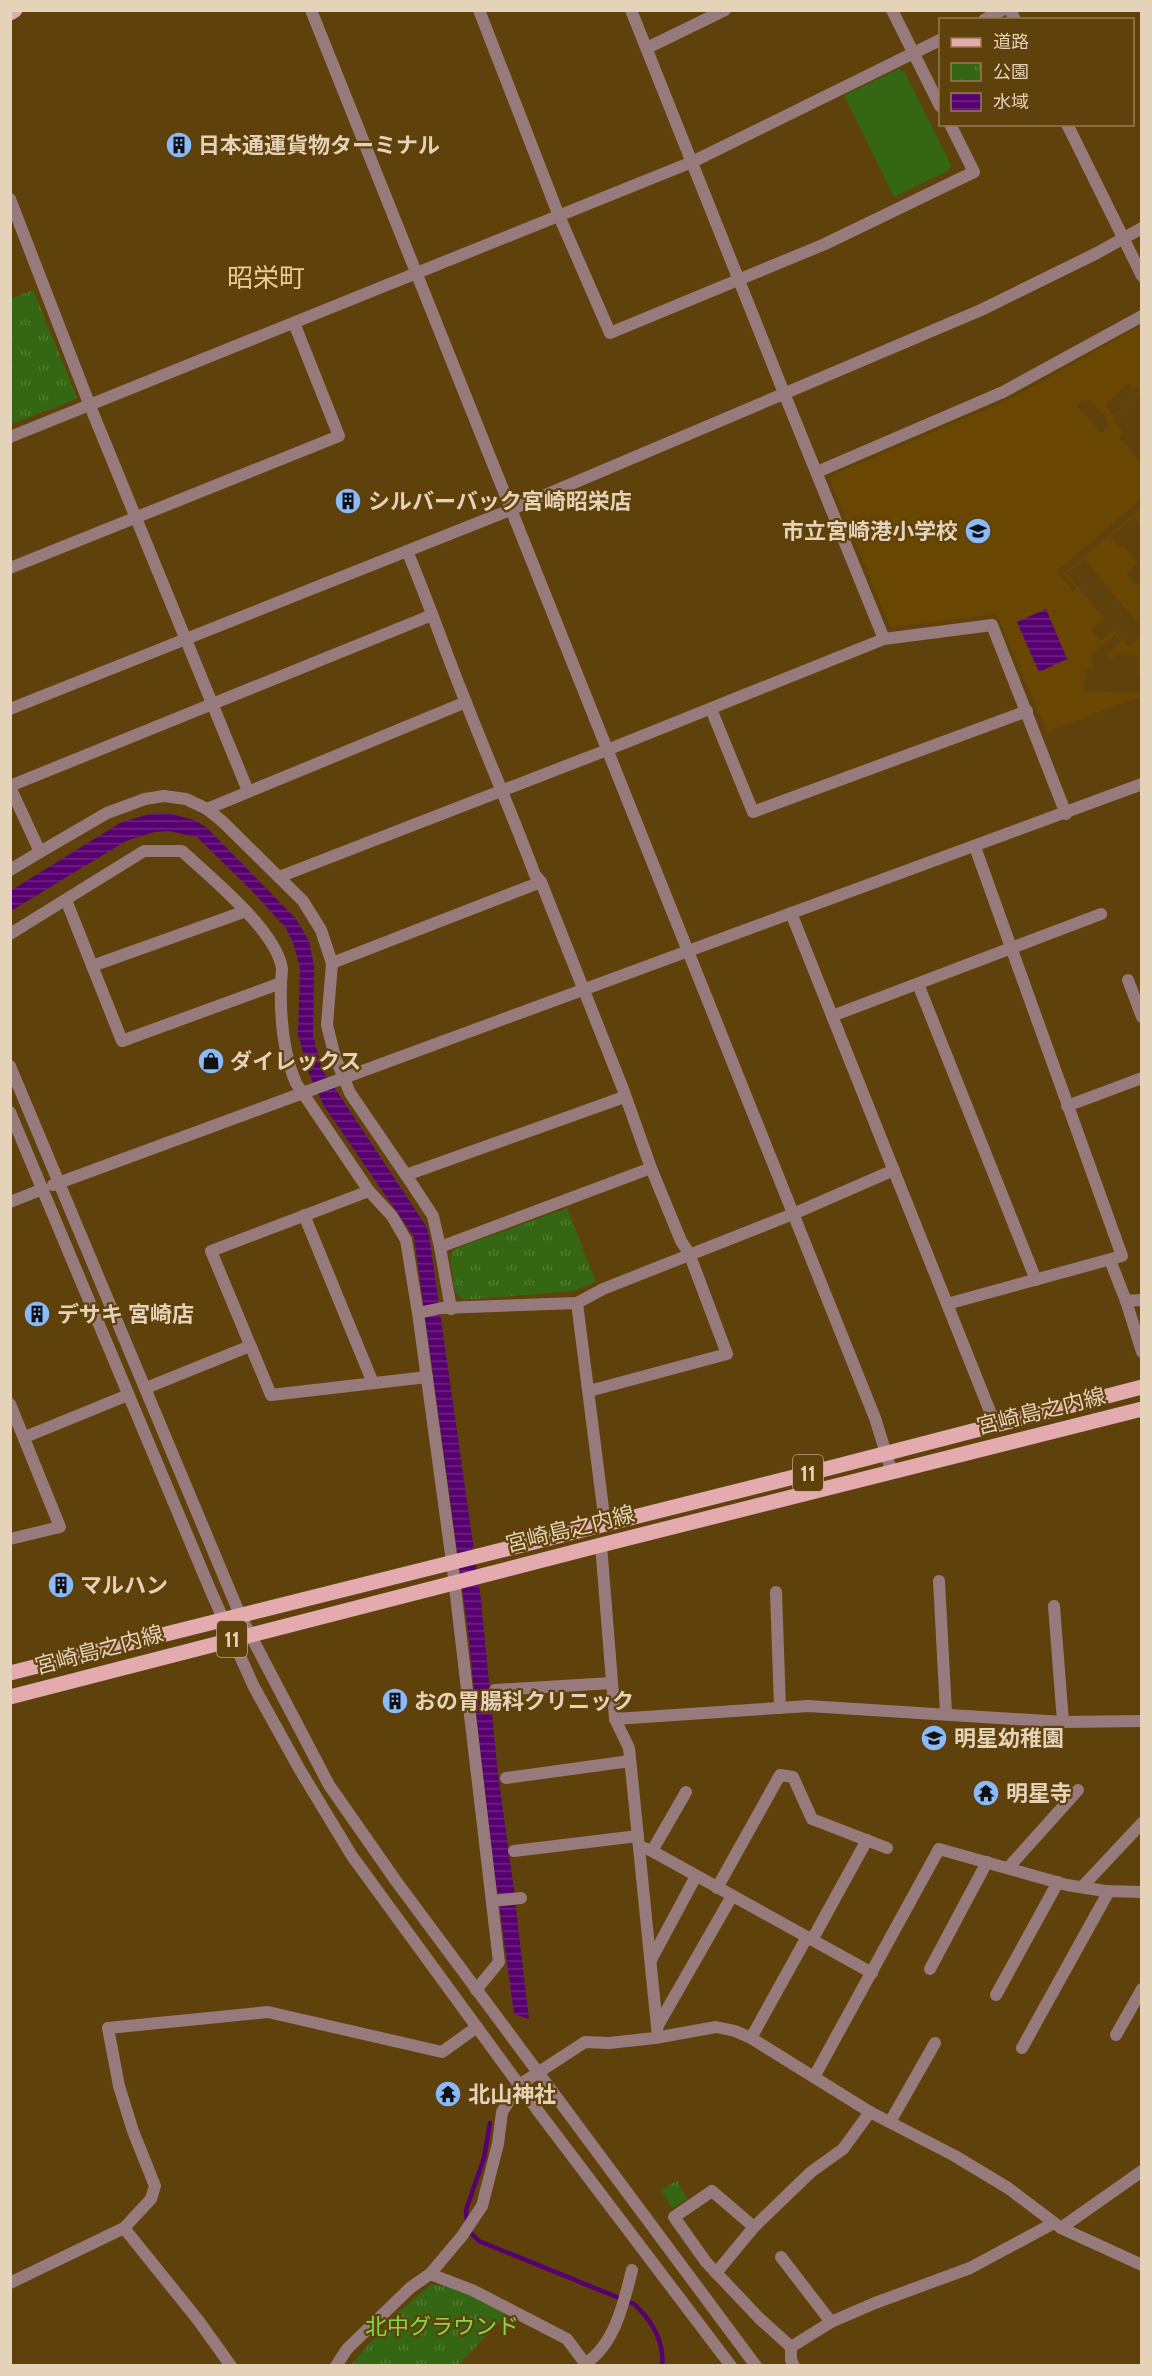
<svg xmlns="http://www.w3.org/2000/svg" width="1152" height="2376" font-family="Cabin,'Noto Sans JP',sans-serif">
  <defs>
    <pattern id="park-tufts" width="24" height="20" patternUnits="userSpaceOnUse" patternTransform="scale(1.5)"><rect width="24" height="20" fill="#346613"/><path d="M3 7l-1-3M5 7V3M7 7l1-3M15 17l-1-3M17 17v-4M19 17l1-3" fill="none" stroke="#517b33"/></pattern>
    <pattern id="water-rules" width="6" height="5" patternUnits="userSpaceOnUse" patternTransform="scale(1.5)"><rect width="6" height="5" fill="#570070"/><path d="M0 2.5h6" fill="none" stroke="#6f2482"/></pattern>
  </defs>
  <rect width="100%" height="100%" fill="#5f410b"/>
  <!-- built -->
  <path fill="#694601" fill-rule="evenodd" d="M1141,325v68l-28,26 11,13 -5,5 22,25v38l-84,71 16,20 3,-3 -13,-14 78,-66v17l-7,-8 -23,19 10,12 3,-2 14,17 -12,10 10,12 5,-4v34l-4,4 4,5v3l-57,-68 -17,15 37,44 -13,11 9,12 14,-11 14,17 13,-11v38h-3v-19h-24v3l-8,-1 1,-3 14,-12 -6,-7 -23,19 1,15h-8l-1,22 57,1v4l-94,36 -51,-118 -106,13 -59,-144 2,-8 179,-77zM1128,384l4,5 4,-3 4,4 -4,3 2,2 -24,21 -9,-11zM1088,399l20,21 -2,2 4,4 -8,7 -25,-27 5,-6 2,2z"/>
  <!-- green -->
  <polygon fill="#346613" points="899,69 905,72 951,165 948,171 894,197 844,95"/>
  <!-- park -->
  <g fill="url(#park-tufts)">
    <polygon points="33,290 77,397 72,401 11,424 11,299"/>
    <polygon points="567,1208 596,1282 574,1291 464,1300 455,1293 450,1256 454,1249"/>
    <polygon points="677,2181 687,2199 672,2208 661,2190"/>
    <polygon points="431,2284 457,2289 508,2314 458,2365 350,2366 390,2320"/>
  </g>
  <!-- water -->
  <g fill="url(#water-rules)">
    <polygon points="1046,609 1067,659 1039,672 1017,622"/>
    <polygon points="168,813 194,820 207,828 296,919 309,941 314,967 313,1036 322,1069 426,1226 429,1235 481,1600 498,1775 515,1897 498,1899 487,1819 468,1631 414,1237 324,1106 309,1074 298,1034 300,967 293,943 286,928 252,891 197,837 169,831 154,832 126,841 11,911 10,891 122,822 150,814"/>
    <polygon points="515,1901 529,2019 514,2014 499,1903"/>
  </g>
  <g fill="none" stroke-linecap="round" stroke-linejoin="round">
    <!-- stream -->
    <g stroke="#570070" stroke-width="4.5">
      <polyline points="467,2223 466,2210 484,2158 490,2123"/>
      <path d="M469,2231l10,10 155,63c17,15 31,38 28,62"/>
    </g>
    <!-- minor -->
    <g stroke="#977a7b" stroke-width="12">
      <polyline points="479,10 559,216 610,333 825,244 974,172 950,124"/>
      <polyline points="892,10 940,106"/>
      <polyline points="984,20 1002,10"/>
      <polyline points="647,48 725,10"/>
      <polyline points="10,199 90,406 248,791"/>
      <polyline points="784,393 884,639"/>
      <polyline points="10,437 692,162 940,40"/>
      <polyline points="817,472 1003,392 1142,316"/>
      <path d="M407,551c21,49 38,100 58,149 23,59 48,116 70,175l6,7 82,207 28,79 30,73 8,12 38,101 -138,37"/>
      <polyline points="10,568 339,436 294,323"/>
      <polyline points="711,709 753,812 1027,711"/>
      <polyline points="10,786 432,615"/>
      <polyline points="10,787 40,852 10,870"/>
      <polyline points="207,809 466,702"/>
      <polyline points="40,852 107,813 145,799 164,796 186,799 207,809 223,822 303,901 321,930 332,963 327,1025 335,1057 350,1093 406,1175"/>
      <polyline points="279,877 607,750 884,639 992,625 1066,814"/>
      <polyline points="66,900 122,1041 281,983"/>
      <polyline points="791,913 995,1424"/>
      <path d="M10,934l134,-83h38c28,26 95,80 100,118 0,5 -1,10 -1,14 -1,33 2,70 15,100l73,108 23,25 14,24 12,73 34,249 47,400 -23,28"/>
      <polyline points="332,963 541,882"/>
      <polyline points="92,966 246,911"/>
      <polyline points="1128,980 1142,1017"/>
      <polyline points="918,984 1036,1280"/>
      <polyline points="832,1016 1101,914"/>
      <polyline points="1067,1106 1142,1078"/>
      <polyline points="369,1191 211,1251 271,1395 427,1377"/>
      <polyline points="10,1202 43,1189"/>
      <polyline points="304,1215 373,1383"/>
      <polyline points="440,1247 651,1168"/>
      <polyline points="1110,1260 1126,1301 1142,1352"/>
      <polyline points="1126,1301 1142,1300"/>
      <polyline points="947,1304 1122,1256 975,847"/>
      <polyline points="451,1309 440,1247 433,1216 406,1175 624,1097"/>
      <polyline points="418,1313 442,1308 577,1303 603,1289 793,1214 894,1170"/>
      <polyline points="10,1404 60,1527 10,1539"/>
      <polyline points="601,1545 615,1719 629,1748 658,2037"/>
      <polyline points="939,1581 946,1713"/>
      <polyline points="776,1592 780,1708"/>
      <polyline points="1054,1606 1063,1722"/>
      <polyline points="495,1690 612,1683"/>
      <polyline points="615,1719 808,1706 1063,1722 1142,1721"/>
      <polyline points="506,1778 630,1761"/>
      <polyline points="639,1846 652,1851 872,1973"/>
      <polyline points="514,1851 638,1836"/>
      <polyline points="652,1851 686,1792"/>
      <polyline points="1008,1868 1078,1790"/>
      <polyline points="1082,1887 1142,1823"/>
      <polyline points="717,1888 780,1775 793,1777 812,1819 887,1848"/>
      <polyline points="492,1901 521,1898"/>
      <polyline points="812,1940 867,1840"/>
      <polyline points="651,1960 696,1876"/>
      <polyline points="930,1969 987,1862"/>
      <polyline points="996,1995 1058,1882"/>
      <polyline points="657,2027 732,1896"/>
      <polyline points="1116,2035 1142,1989"/>
      <polyline points="751,2038 807,1937"/>
      <polyline points="1022,2048 1109,1891"/>
      <polyline points="814,2077 939,1849 1067,1885 1105,1891 1142,1892"/>
      <polyline points="890,2122 935,2043"/>
      <polyline points="754,2227 712,2191 674,2217 706,2262 759,2318 791,2347"/>
      <polyline points="124,2228 198,2320 231,2366"/>
      <polyline points="1061,2228 1142,2171"/>
      <polyline points="781,2257 831,2322"/>
      <polyline points="716,2273 754,2227 811,2172 843,2149 870,2112"/>
      <polyline points="430,2274 472,2290 567,2339 587,2366"/>
      <polyline points="10,2283 124,2228 151,2199 155,2186 133,2131 119,2086 108,2028 268,2012 442,2052 477,2027"/>
      <path d="M586,2363c29,-19 38,-61 46,-93"/>
      <polyline points="336,2366 347,2349 377,2320 410,2288 430,2274 462,2236 482,2206 498,2144 502,2112 519,2085 585,2042 609,2043 655,2038 716,2027 735,2031 751,2038 870,2112 955,2156 1008,2188 1061,2228 1142,2265"/>
      <polyline points="794,2366 791,2360 791,2347 831,2322 875,2303 970,2268 1054,2223"/>
    </g>
    <!-- tertiary -->
    <g stroke="#977a7b" stroke-width="12">
      <polyline points="311,10 875,1418 892,1473"/>
      <polyline points="631,10 784,393"/>
      <polyline points="1010,10 1015,20"/>
      <polyline points="1067,124 1142,276"/>
      <polyline points="10,709 510,510 981,310 1097,253 1142,228"/>
      <polyline points="10,1066 240,1615 329,1785 396,1881 756,2366"/>
      <polyline points="10,1112 212,1594 254,1687 300,1770 352,1856 541,2115 731,2366"/>
      <polyline points="53,1185 1142,784"/>
      <polyline points="577,1303 605,1524"/>
      <polyline points="146,1388 250,1346"/>
      <polyline points="25,1437 128,1395"/>
    </g>
    <!-- primary -->
    <g stroke="#e3abad" stroke-width="15">
      <polyline points="10,13 15,10"/>
      <polyline points="10,1673 814,1472 1142,1387"/>
      <polyline points="10,1697 601,1545 1142,1409"/>
    </g>
  </g>
  <!-- icons -->
  <defs>
    <symbol id="building-disc" viewBox="-11 -11 22 22"><circle r="9.5" fill="#89bafc" stroke="#5f410b"/><path d="M-4-6H4V6H1V3H-1V6H-4ZM-2.5-4.3h1.7v1.8h-1.7ZM.8-4.3h1.7v1.8H.8ZM-2.5-1h1.7V.8h-1.7ZM.8-1h1.7V.8H.8Z" fill="#111"/></symbol>
    <symbol id="school-disc" viewBox="-11 -11 22 22"><circle r="9.5" fill="#89bafc" stroke="#5f410b"/><path d="M0-5L7-2L0 1L-7-2ZM-4 1L0 2.5L4 1V4Q0 6-4 4Z" fill="#111"/></symbol>
    <symbol id="shop-disc" viewBox="-11 -11 22 22"><circle r="9.5" fill="#89bafc" stroke="#5f410b"/><path d="M-5-2.5h2.3a2.7 3.5 0 0 1 5.4 0H5L5.5 6h-11ZM-1.5-2.5h3a1.5 2.3 0 0 0-3 0Z" fill="#111"/></symbol>
    <symbol id="temple-disc" viewBox="-11 -11 22 22"><circle r="9.5" fill="#89bafc" stroke="#5f410b"/><path d="M0-6L5-2H3V0L6.5 2.5H4V6H1.5V3h-3V6H-4V2.5H-6.5L-3 0V-2H-5Z" fill="#111"/></symbol>
  </defs>
  <g fill-rule="evenodd">
    <use href="#building-disc" x="164" y="130" width="30" height="30"/>
    <use href="#building-disc" x="333" y="486" width="30" height="30"/>
    <use href="#school-disc" x="963" y="516" width="30" height="30"/>
    <use href="#shop-disc" x="196" y="1046" width="30" height="30"/>
    <use href="#building-disc" x="22" y="1299" width="30" height="30"/>
    <use href="#building-disc" x="46" y="1570" width="30" height="30"/>
    <use href="#building-disc" x="380" y="1686" width="30" height="30"/>
    <use href="#school-disc" x="919" y="1723" width="30" height="30"/>
    <use href="#temple-disc" x="971" y="1778" width="30" height="30"/>
    <use href="#temple-disc" x="433" y="2079" width="30" height="30"/>
  </g>
  <g text-anchor="middle" dominant-baseline="central" stroke-width="4.5" stroke-linejoin="round" paint-order="stroke">
    <!-- shield labels -->
    <g fill="#5f410b" stroke="#bca685" stroke-width="1.5">
      <rect x="793" y="1455" width="30" height="36" rx="4.5"/>
      <rect x="217" y="1621" width="30" height="36" rx="4.5"/>
    </g>
    <g font-size="21" font-weight="bold" fill="#e4d2b9">
      <text x="808" y="1473">11</text>
      <text x="232" y="1639">11</text>
    </g>
    <!-- poi labels -->
    <g font-size="22" font-weight="bold" fill="#e4d2b9" stroke="#5f410b" text-anchor="start">
      <text x="198" y="145">日本通運貨物ターミナル</text>
      <text x="368" y="501">シルバーバック宮崎昭栄店</text>
      <text x="958" y="531" text-anchor="end">市立宮崎港小学校</text>
      <text x="230" y="1061">ダイレックス</text>
      <text x="57" y="1314">デサキ 宮崎店</text>
      <text x="80" y="1585">マルハン</text>
      <text x="414" y="1701">おの胃腸科クリニック</text>
      <text x="954" y="1738">明星幼稚園</text>
      <text x="1006" y="1793">明星寺</text>
      <text x="468" y="2094">北山神社</text>
    </g>
    <!-- street labels -->
    <g font-size="22" fill="#e4d2b9" stroke="#5f410b">
      <text transform="translate(1041 1411) rotate(-14)">宮崎島之内線</text>
      <text transform="translate(570 1529) rotate(-14)">宮崎島之内線</text>
      <text transform="translate(99 1650) rotate(-15)">宮崎島之内線</text>
    </g>
    <!-- park labels -->
    <g font-size="22" fill="#81dc4a" stroke="#5f410b">
      <text x="442" y="2326">北中グラウンド</text>
    </g>
    <!-- quarter labels -->
    <g font-size="26" fill="#eeca97" stroke="#5f410b">
      <text x="266" y="278">昭栄町</text>
    </g>
  </g>
  <!-- border -->
  <rect width="1152" height="2376" fill="none" stroke="#e4d2b9" stroke-width="24"/>
  <!-- legend -->
  <rect x="939" y="18" width="195" height="108" fill="#5f410b" stroke="#947b51" stroke-width="1.5"/>
  <rect x="951" y="38" width="30" height="9" fill="#e3abad" stroke="#947b51" stroke-width="1.5"/>
  <text x="993" y="48" font-size="18" fill="#e4d2b9">道路</text>
  <rect x="951" y="63" width="30" height="18" fill="url(#park-tufts)" stroke="#947b51" stroke-width="1.5"/>
  <text x="993" y="78" font-size="18" fill="#e4d2b9">公園</text>
  <rect x="951" y="93" width="30" height="18" fill="url(#water-rules)" stroke="#947b51" stroke-width="1.5"/>
  <text x="993" y="108" font-size="18" fill="#e4d2b9">水域</text>
</svg>
